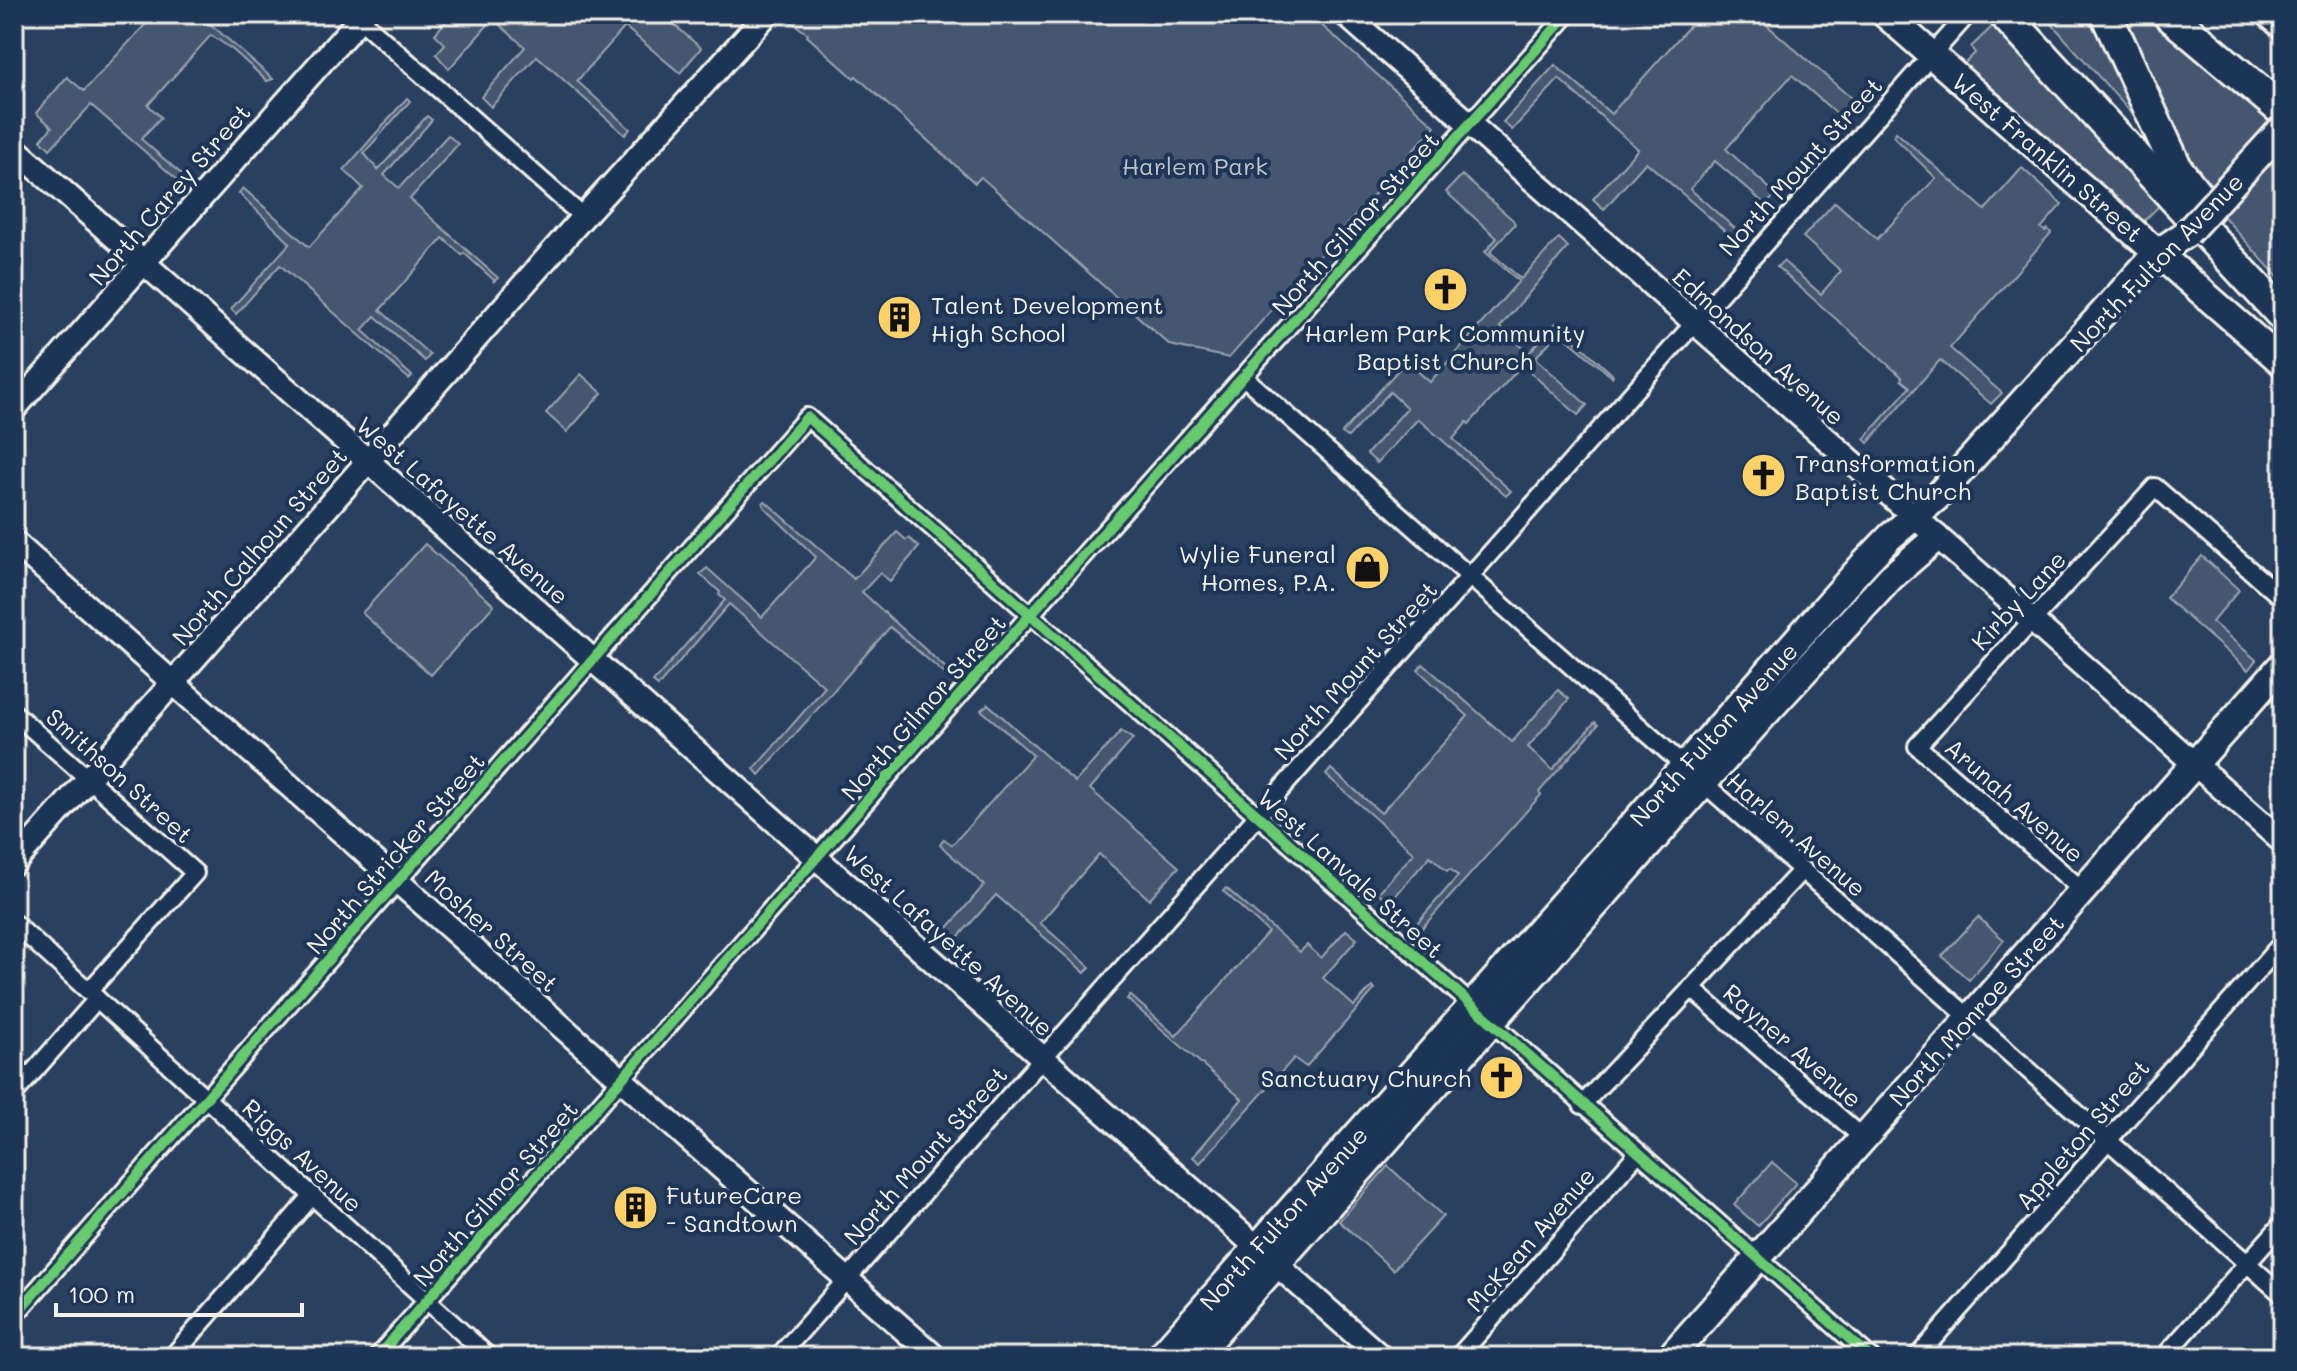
<svg xmlns="http://www.w3.org/2000/svg" width="2297" height="1371" font-family="Mali,sans-serif">
  <rect width="100%" height="100%" fill="#2a4060"/>
  <filter id="ink" filterUnits="userSpaceOnUse"><feTurbulence type="fractalNoise" baseFrequency=".0125" numOctaves="2"/><feDisplacementMap in="SourceGraphic" scale="16" xChannelSelector="R" yChannelSelector="G"/><feConvolveMatrix kernelMatrix="1 2 1 2 8 2 1 2 1" color-interpolation-filters="sRGB"/></filter>
  <g filter="url(#ink)">
    <!-- green -->
    <g fill="#445771" stroke="#9ca4ac" stroke-width="2">
      <polygon points="155,14 199,14 273,79 267,81 233,50 211,35 148,105 161,117 141,139 186,178 181,183 91,105 50,149 41,140 52,127 36,113 67,77 84,91"/>
      <polygon points="452,14 675,14 670,21 701,48 680,73 625,27 577,81 630,129 625,135 537,56 491,107 481,97 525,47 493,19 449,69 436,54 445,44 435,34"/>
      <polygon points="796,14 1309,14 1435,126 1229,358 1170,345 981,177 975,183 856,76 854,78 807,36 808,34 790,21"/>
      <polygon points="1700,14 1777,14 1768,26 1858,104 1844,120 1792,75 1726,149 1776,194 1766,205 1715,161 1690,189 1740,233 1734,239 1646,162 1604,209 1593,199 1638,149 1559,79 1512,130 1503,122 1555,65 1611,114"/>
      <polygon points="2043,14 2142,14 2283,132 2283,283"/>
      <polygon points="1997,22 2170,195 2142,223 1963,65 1975,53 1971,47"/>
      <polygon points="407,98 410,101 364,153 378,170 427,116 432,120 384,175 399,188 448,135 458,144 410,199 498,278 493,282 494,280 464,253 462,255 443,238 380,310 430,355 425,361 375,316 362,330 412,376 409,379 280,265 236,314 231,309 290,243 239,193 243,188 309,247 363,188 344,170"/>
      <polygon points="1896,132 1985,210 2022,168 2062,204 2041,228 2045,231 2048,229 2051,233 1950,348 2002,393 1991,404 1940,360 1868,443 1864,439 1910,387 1901,380 1902,377 1777,267 1783,261 1821,294 1841,271 1803,237 1835,202 1877,239 1936,178 1893,136"/>
      <polygon points="1462,175 1513,220 1515,224 1490,252 1521,279 1559,238 1568,247 1500,327 1529,353 1556,323 1613,375 1612,377 1559,332 1535,358 1587,405 1578,415 1522,365 1469,424 1467,422 1453,439 1511,491 1506,496 1418,419 1377,463 1367,454 1407,408 1390,392 1348,437 1342,433 1406,361 1430,382 1519,281 1485,252 1497,238 1446,192"/>
      <polygon points="581,374 602,393 567,432 546,413"/>
      <polygon points="765,501 854,579 897,532 906,540 909,538 919,547 890,581 880,573 862,592 950,672 946,675 890,627 759,775 754,769 825,687 729,604 658,686 653,682 725,600 719,595 720,592 700,574 707,568 762,617 816,557 764,507 763,503"/>
      <polygon points="425,544 494,605 431,675 362,613"/>
      <polygon points="2202,556 2239,590 2212,622 2256,660 2248,670 2166,598"/>
      <polygon points="1423,664 1512,742 1558,690 1569,699 1528,747 1552,770 1595,722 1598,725 1539,792 1541,795 1422,928 1417,923 1458,876 1450,869 1447,871 1430,856 1391,901 1378,893 1414,853 1326,775 1331,769 1381,813 1468,716 1418,670"/>
      <polygon points="988,704 1075,782 1121,731 1133,739 1090,789 1179,867 1149,899 1099,854 1040,923 1090,967 1085,973 996,895 951,945 941,936 984,885 940,845 944,839 952,845 1033,755 981,710"/>
      <polygon points="1226,888 1300,952 1307,945 1321,958 1346,930 1357,939 1323,978 1354,1006 1372,987 1375,989 1306,1067 1294,1058 1200,1163 1193,1157 1242,1099 1127,999 1130,995 1176,1036 1268,932 1223,891"/>
      <polygon points="1978,917 2004,940 1969,980 1942,956"/>
      <polygon points="1772,1162 1796,1183 1758,1226 1734,1205"/>
      <polygon points="1388,1166 1443,1216 1393,1270 1339,1221"/>
    </g>
    <g fill="none" stroke-linecap="round" stroke-linejoin="round">
      <defs>
        <g id="street">
          <polyline points="354,14 583,217"/>
          <polyline points="1244,377 2283,1295"/>
          <polyline points="14,713 195,873 89,991"/>
          <polyline points="2082,890 1917,746 2155,487 2283,599"/>
          <polyline points="14,923 489,1357"/>
          <polyline points="1691,988 1862,1137"/>
          <polyline points="14,1094 97,999"/>
          <polyline points="1582,1105 1802,870"/>
          <polyline points="14,1316 807,417 1870,1357"/>
          <polyline points="172,1357 312,1196"/>
          <polyline points="377,1357 1030,615 1568,14"/>
          <polyline points="778,1357 1968,14"/>
          <polyline points="1458,1357 1638,1153"/>
          <polyline points="1917,1357 2283,942"/>
          <polyline points="2164,1357 2283,1223"/>
        </g>
        <g id="secondary">
          <polyline points="1345,14 2283,842"/>
          <polyline points="14,148 1381,1357"/>
          <polyline points="14,409 364,14"/>
          <polyline points="14,542 935,1357"/>
          <polyline points="14,863 583,217 767,14"/>
        </g>
        <g id="primary">
          <polyline points="1885,14 2283,363"/>
          <polyline points="2270,14 2283,26"/>
          <polyline points="1160,1357 1864,564 1890,537 1937,497 2157,253 2187,233"/>
          <polyline points="1194,1357 1763,716 1891,577 1936,538"/>
          <polyline points="1670,1357 2283,664"/>
        </g>
        <g id="highway">
          <polyline points="2004,14 2283,316"/>
          <polyline points="2106,14 2177,169 2208,209"/>
          <polyline points="2168,14 2283,111"/>
        </g>
      </defs>
      <!-- street casing -->
      <use href="#street" stroke="#f4f1e8" stroke-width="22"/>
      <!-- secondary casing -->
      <use href="#secondary" stroke="#f4f1e8" stroke-width="28"/>
      <!-- primary casing -->
      <use href="#primary" stroke="#f4f1e8" stroke-width="32"/>
      <!-- highway casing -->
      <use href="#highway" stroke="#f4f1e8" stroke-width="36"/>
      <!-- street -->
      <use href="#street" stroke="#1d3557" stroke-width="16"/>
      <!-- secondary -->
      <use href="#secondary" stroke="#1d3557" stroke-width="22"/>
      <!-- primary -->
      <use href="#primary" stroke="#1d3557" stroke-width="26"/>
      <!-- highway -->
      <use href="#highway" stroke="#1d3557" stroke-width="30"/>
      <defs>
        <polyline id="primary-bridge" points="2187,233 2283,128"/>
      </defs>
      <!-- primary-bridge casing -->
      <use href="#primary-bridge" stroke="#f4f1e8" stroke-width="32" stroke-linecap="butt"/>
      <!-- primary-bridge -->
      <use href="#primary-bridge" stroke="#1d3557" stroke-width="26"/>
      <defs>
        <g id="cycleway">
          <polyline points="14,1316 807,417 1870,1357"/>
          <polyline points="377,1357 1030,615 1568,14"/>
        </g>
      </defs>
      <!-- cycleway casing -->
      <use href="#cycleway" stroke="#1d3557" stroke-width="15"/>
      <!-- cycleway -->
      <use href="#cycleway" stroke="#67ca6e" stroke-width="10"/>
    </g>
  </g>
  <!-- icons -->
  <defs>
    <symbol id="church-disc" viewBox="-11 -11 22 22"><circle r="9.5" fill="#ffd166" stroke="#1d3557"/><path d="M-1.2-6h2.4v3.5h3.3v2.4h-3.3V6h-2.4V-.1h-3.3v-2.4h3.3Z" fill="#111"/></symbol>
    <symbol id="building-disc" viewBox="-11 -11 22 22"><circle r="9.5" fill="#ffd166" stroke="#1d3557"/><path d="M-4-6H4V6H1V3H-1V6H-4ZM-2.5-4.3h1.7v1.8h-1.7ZM.8-4.3h1.7v1.8H.8ZM-2.5-1h1.7V.8h-1.7ZM.8-1h1.7V.8H.8Z" fill="#111"/></symbol>
    <symbol id="shop-disc" viewBox="-11 -11 22 22"><circle r="9.5" fill="#ffd166" stroke="#1d3557"/><path d="M-5-2.5h2.3a2.7 3.5 0 0 1 5.4 0H5L5.5 6h-11ZM-1.5-2.5h3a1.5 2.3 0 0 0-3 0Z" fill="#111"/></symbol>
  </defs>
  <g fill-rule="evenodd">
    <use href="#church-disc" x="1420" y="264" width="51" height="51"/>
    <use href="#building-disc" x="874" y="292" width="51" height="51"/>
    <use href="#church-disc" x="1738" y="450" width="51" height="51"/>
    <use href="#shop-disc" x="1342" y="542" width="51" height="51"/>
    <use href="#church-disc" x="1476" y="1052" width="51" height="51"/>
    <use href="#building-disc" x="610" y="1182" width="51" height="51"/>
  </g>
  <g text-anchor="middle" dominant-baseline="central" stroke-width="8" stroke-linejoin="round" paint-order="stroke">
    <!-- street labels -->
    <g font-size="24" fill="#f4f1e8" stroke="#1d3557">
      <text transform="translate(2048 157) rotate(41)">West Franklin Street</text>
      <text transform="translate(1800 166) rotate(-48)">North Mount Street</text>
      <text transform="translate(169 194) rotate(-49)">North Carey Street</text>
      <text transform="translate(1355 223) rotate(-48)">North Gilmor Street</text>
      <text transform="translate(2156 262) rotate(-46)">North Fulton Avenue</text>
      <text transform="translate(1759 346) rotate(42)">Edmondson Avenue</text>
      <text transform="translate(463 510) rotate(41)">West Lafayette Avenue</text>
      <text transform="translate(259 546) rotate(-49)">North Calhoun Street</text>
      <text transform="translate(2018 600) rotate(-47)">Kirby Lane</text>
      <text transform="translate(1355 670) rotate(-48)">North Mount Street</text>
      <text transform="translate(923 707) rotate(-49)">North Gilmor Street</text>
      <text transform="translate(1713 734) rotate(-48)">North Fulton Avenue</text>
      <text transform="translate(120 775) rotate(42)">Smithson Street</text>
      <text transform="translate(2015 800) rotate(41)">Arunah Avenue</text>
      <text transform="translate(1797 834) rotate(41)">Harlem Avenue</text>
      <text transform="translate(395 853) rotate(-49)">North Stricker Street</text>
      <text transform="translate(1351 873) rotate(42)">West Lanvale Street</text>
      <text transform="translate(492 930) rotate(42)">Mosher Street</text>
      <text transform="translate(949 940) rotate(42)">West Lafayette Avenue</text>
      <text transform="translate(1976 1010) rotate(-48)">North Monroe Street</text>
      <text transform="translate(1793 1045) rotate(41)">Rayner Avenue</text>
      <text transform="translate(2082 1134) rotate(-49)">Appleton Street</text>
      <text transform="translate(303 1155) rotate(43)">Riggs Avenue</text>
      <text transform="translate(925 1155) rotate(-48)">North Mount Street</text>
      <text transform="translate(495 1193) rotate(-49)">North Gilmor Street</text>
      <text transform="translate(1283 1218) rotate(-48)">North Fulton Avenue</text>
      <text transform="translate(1530 1239) rotate(-49)">McKean Avenue</text>
    </g>
    <!-- park labels -->
    <g font-size="24" fill="#bfc3c4" stroke="#1d3557">
      <text x="1195" y="165">Harlem Park</text>
    </g>
    <!-- poi labels -->
    <g font-size="24" fill="#f4f1e8" stroke="#1d3557" text-anchor="start">
      <text x="931" y="304">Talent Development<tspan x="931" dy="28">High School</tspan></text>
      <text x="1445" y="332" text-anchor="middle">Harlem Park Community<tspan x="1445" dy="28">Baptist Church</tspan></text>
      <text x="1795" y="462">Transformation<tspan x="1795" dy="28">Baptist Church</tspan></text>
      <text x="1336" y="553" text-anchor="end">Wylie Funeral<tspan x="1336" dy="28">Homes, P.A.</tspan></text>
      <text x="1471" y="1077" text-anchor="end">Sanctuary Church</text>
      <text x="666" y="1194">FutureCare<tspan x="666" dy="28">- Sandtown</tspan></text>
    </g>
  </g>
  <!-- margin -->
  <rect width="2297" height="1371" fill="none" stroke="#1d3557" stroke-width="48"/>
  <rect x="24" y="24" width="2249" height="1323" fill="none" stroke="#f4f1e8" stroke-width="3" filter="url(#ink)"/>
  <!-- scale -->
  <path d="M56 1303v12h246v-12" fill="none" stroke="#f4f1e8" stroke-width="4"/>
  <text x="68" y="1303" font-size="24" fill="#f4f1e8" stroke="#1d3557" stroke-width="6" paint-order="stroke">100 m</text>
</svg>
